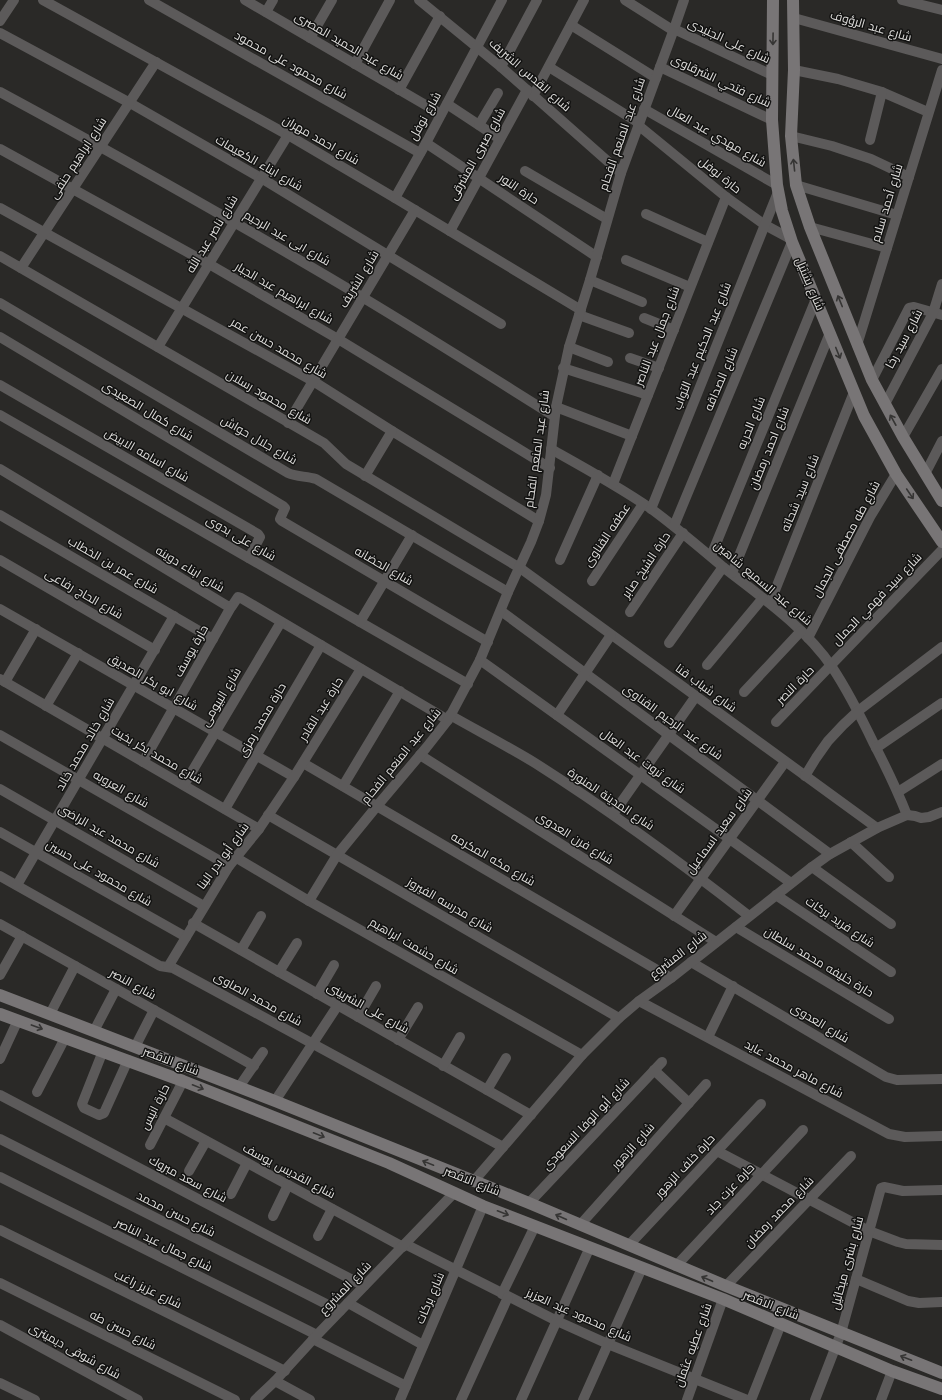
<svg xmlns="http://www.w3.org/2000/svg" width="942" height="1400" font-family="'Work Sans',Cairo,sans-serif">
  <rect width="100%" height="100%" fill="#2a2927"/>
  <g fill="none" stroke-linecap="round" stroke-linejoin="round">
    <!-- street -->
    <g stroke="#5c5a5a" stroke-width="10">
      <polyline points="43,0 288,135 395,198 581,310"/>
      <polyline points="149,0 420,153"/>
      <polyline points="245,0 441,114"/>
      <polyline points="419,0 501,67 621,173"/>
      <polyline points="625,0 674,31"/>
      <polyline points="902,0 942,10"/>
      <polyline points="266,12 273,0"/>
      <polyline points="794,18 942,59"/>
      <polyline points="0,21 14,0"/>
      <polyline points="571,25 656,78"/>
      <polyline points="674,29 772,75"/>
      <polyline points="0,33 130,103 261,178 501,324"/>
      <polyline points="310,38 332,0"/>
      <polyline points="355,64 390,0"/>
      <polyline points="501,67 537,0"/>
      <polyline points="549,67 639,123"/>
      <polyline points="660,67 772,120"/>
      <polyline points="794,70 838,79 882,92 928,112"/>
      <polyline points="399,90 440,16"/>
      <path d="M0,92c122,66 243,134 362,205 65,39 128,79 192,119"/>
      <polyline points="533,96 584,0"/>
      <polyline points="447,104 500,139"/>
      <polyline points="644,109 777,185"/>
      <polyline points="479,125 498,93"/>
      <polyline points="638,125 726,197 765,225 791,239"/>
      <polyline points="791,136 832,146 871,159 909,177"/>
      <polyline points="870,140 882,92"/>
      <polyline points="426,143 597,257"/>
      <polyline points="0,149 209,264 338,339 550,468"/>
      <polyline points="525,171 607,219"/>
      <polyline points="796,185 897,215"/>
      <polyline points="395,198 426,143 502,0"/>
      <polyline points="0,208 313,381 392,431 539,521"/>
      <polyline points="646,214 708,242"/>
      <polyline points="810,227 887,248"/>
      <polyline points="450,231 527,90"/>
      <polyline points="0,256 324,443 346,464 520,568 877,828"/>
      <polyline points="626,260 690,287"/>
      <polyline points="21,268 156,62"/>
      <polyline points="590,280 642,302"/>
      <path d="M0,303l288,170c9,4 18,3 28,6l192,113"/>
      <polyline points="579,315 629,333"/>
      <polyline points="644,318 674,330"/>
      <polyline points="0,337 283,506 285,508 280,519 282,521 488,642"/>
      <polyline points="857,345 942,70"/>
      <polyline points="158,347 288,135"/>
      <polyline points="569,347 608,362"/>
      <polyline points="630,358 659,368"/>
      <polyline points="563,368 648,395"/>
      <polyline points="872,380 909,308 914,307 942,315"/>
      <polyline points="0,385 258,534 260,537 249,558"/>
      <polyline points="885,404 933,313 942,284"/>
      <polyline points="556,407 632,436"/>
      <polyline points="0,415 468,684"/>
      <polyline points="288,423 415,210"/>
      <polyline points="903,437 942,369"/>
      <path d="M551,449c34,19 67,37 99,59 26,19 49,39 73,59 37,29 82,60 109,100 16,24 29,50 42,77 12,23 23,46 33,71"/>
      <polyline points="0,469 229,607 232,606 238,597 241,598 448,720"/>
      <polyline points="925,474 942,441"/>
      <polyline points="365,476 392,431"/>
      <polyline points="613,484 726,197"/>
      <polyline points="651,509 778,192"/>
      <polyline points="0,515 213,639"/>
      <polyline points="674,526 792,242"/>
      <polyline points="711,556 816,299"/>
      <polyline points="0,560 155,650"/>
      <polyline points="560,560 598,475"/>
      <polyline points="732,573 830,333"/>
      <polyline points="592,581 643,504"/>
      <polyline points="770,603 854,392"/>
      <polyline points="0,609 294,777"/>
      <polyline points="501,611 830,854"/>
      <polyline points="630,612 683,533"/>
      <polyline points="360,622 412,535"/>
      <polyline points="808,638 870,517 896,474"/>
      <polyline points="669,643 723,567"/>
      <polyline points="480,660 791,883"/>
      <polyline points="707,665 763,598"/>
      <polyline points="0,679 259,829"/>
      <polyline points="5,682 36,629"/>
      <polyline points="744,692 801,631"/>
      <polyline points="46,706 78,653"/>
      <path d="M450,715c28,16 57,31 85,48 74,47 145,99 214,153"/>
      <polyline points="557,715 611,635"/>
      <polyline points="776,722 942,550"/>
      <polyline points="0,735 229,866"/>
      <polyline points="876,748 942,703"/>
      <polyline points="420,755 716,942"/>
      <polyline points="143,762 231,607"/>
      <polyline points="303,763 671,978"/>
      <polyline points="805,776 816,758 828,741 843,725 858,711 942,647"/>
      <polyline points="184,785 281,622"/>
      <polyline points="343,786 400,691"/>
      <polyline points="0,789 204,906"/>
      <polyline points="898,792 942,764"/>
      <polyline points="225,809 321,645"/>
      <polyline points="613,814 696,696"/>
      <polyline points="268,815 619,1018"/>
      <polyline points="0,832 186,937"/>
      <polyline points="851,842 889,877"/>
      <polyline points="235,857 309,901 582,1055"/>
      <polyline points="812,867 891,924"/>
      <polyline points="0,876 160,966 173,968 503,1147"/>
      <polyline points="17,885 174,616"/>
      <polyline points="776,895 891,972"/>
      <polyline points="309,901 337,855 377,806 426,748 448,720 480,660 508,592 531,542 539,521 546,495 556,407 569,347 590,280 621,173 674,29 684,0"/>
      <polyline points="674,916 785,762"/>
      <polyline points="193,923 531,1115"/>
      <polyline points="0,924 254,1066"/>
      <polyline points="736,927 889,1019"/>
      <polyline points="241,950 261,916"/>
      <polyline points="691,962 886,1077 897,1080 942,1079"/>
      <polyline points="168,967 229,866 259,829 294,777 361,669"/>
      <polyline points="279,972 297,943"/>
      <polyline points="0,975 22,936"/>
      <polyline points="317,994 334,965"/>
      <polyline points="639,1001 889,1134 905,1137 942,1136"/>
      <polyline points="50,1014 75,966"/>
      <polyline points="358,1017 376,986"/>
      <polyline points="94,1031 116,989"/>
      <polyline points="708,1037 733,986"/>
      <polyline points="398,1040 418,1007"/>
      <polyline points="135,1047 154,1010"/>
      <polyline points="103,1051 82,1104 84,1108 99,1115 104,1113 128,1060"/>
      <polyline points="0,1059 18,1020"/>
      <polyline points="443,1066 460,1037"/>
      <polyline points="654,1070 689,1103"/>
      <polyline points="239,1087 263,1052"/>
      <polyline points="487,1090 506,1058"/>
      <polyline points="37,1092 65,1038"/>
      <polyline points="0,1095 364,1286"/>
      <polyline points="275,1101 338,1005"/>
      <polyline points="164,1118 403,1247"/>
      <polyline points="0,1139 340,1311"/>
      <polyline points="150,1145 183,1081"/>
      <polyline points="717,1151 869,1231 898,1242 906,1244 942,1245"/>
      <polyline points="189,1171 206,1141"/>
      <polyline points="0,1177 317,1335"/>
      <polyline points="473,1182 582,1055 619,1018 639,1001 671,978 812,867 830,854 877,828 907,815 915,816 921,818 929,817 942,812"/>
      <polyline points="231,1194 247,1163"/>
      <polyline points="529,1203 662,1062"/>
      <polyline points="273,1216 288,1185"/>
      <polyline points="580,1225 706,1084"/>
      <polyline points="0,1230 285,1371"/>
      <polyline points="318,1236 332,1209"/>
      <polyline points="405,1244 557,1321 608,1344 747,1400"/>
      <polyline points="629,1245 761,1104"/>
      <polyline points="676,1266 803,1130"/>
      <polyline points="856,1279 908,1301 919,1303 942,1302"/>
      <polyline points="0,1283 235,1400"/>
      <polyline points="726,1286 851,1156"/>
      <polyline points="502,1294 535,1226"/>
      <polyline points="348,1303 423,1345"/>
      <polyline points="0,1325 138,1400"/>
      <polyline points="313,1339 406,1386"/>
      <polyline points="275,1381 310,1400"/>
      <polyline points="0,1383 35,1400"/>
      <polyline points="255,1400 275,1381 317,1335 454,1193"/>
      <polyline points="400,1400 483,1206"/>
      <polyline points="461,1400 508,1297"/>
      <polyline points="521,1400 590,1247"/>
      <polyline points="583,1400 642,1268"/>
      <polyline points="687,1400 723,1299"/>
      <polyline points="751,1400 781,1324"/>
      <polyline points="815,1400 841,1333 881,1188 884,1187 903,1191 942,1190"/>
      <polyline points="881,1400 892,1371"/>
    </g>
    <!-- secondary -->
    <g stroke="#787576" stroke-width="12">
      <polyline points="773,0 772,120 777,185 782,211 792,242 864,416 896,474 942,542"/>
      <polyline points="793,0 794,70 791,136 796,185 810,227 872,380 903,437 942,501"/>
      <polyline points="0,995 275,1101 529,1203 726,1286 942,1373"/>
      <polyline points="0,1014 183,1081 389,1163 483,1206 723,1299 892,1371 942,1389"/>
    </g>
  </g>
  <!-- one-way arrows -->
  <defs><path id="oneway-shaft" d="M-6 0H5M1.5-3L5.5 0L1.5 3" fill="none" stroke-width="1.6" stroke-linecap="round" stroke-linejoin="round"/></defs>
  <g stroke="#363534">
    <use href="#oneway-shaft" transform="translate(773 39) rotate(91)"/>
    <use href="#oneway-shaft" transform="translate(794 165) rotate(-96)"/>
    <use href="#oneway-shaft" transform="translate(840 301) rotate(-112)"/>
    <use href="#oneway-shaft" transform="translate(838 353) rotate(68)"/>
    <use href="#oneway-shaft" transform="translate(893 420) rotate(-119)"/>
    <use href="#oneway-shaft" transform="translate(910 494) rotate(56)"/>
    <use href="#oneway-shaft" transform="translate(37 1027) rotate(20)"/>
    <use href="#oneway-shaft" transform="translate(198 1087) rotate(22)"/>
    <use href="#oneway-shaft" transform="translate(319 1135) rotate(22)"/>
    <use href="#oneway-shaft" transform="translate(428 1163) rotate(-158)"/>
    <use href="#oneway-shaft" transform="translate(503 1213) rotate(21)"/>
    <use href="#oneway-shaft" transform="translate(561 1217) rotate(-156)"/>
    <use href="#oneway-shaft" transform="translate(707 1279) rotate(-157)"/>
    <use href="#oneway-shaft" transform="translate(906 1358) rotate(-159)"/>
  </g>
  <g text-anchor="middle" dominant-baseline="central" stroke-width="3" stroke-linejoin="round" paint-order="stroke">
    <!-- street labels -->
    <g font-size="12" fill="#e0dfdd" stroke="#121211">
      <text transform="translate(871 26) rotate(16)">شارع عبد الرؤوف</text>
      <text transform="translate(729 41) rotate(25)">شارع على الجنيدى</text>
      <text transform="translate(349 46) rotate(30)">شارع عبد الحميد المصرى</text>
      <text transform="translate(291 65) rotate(29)">شارع محمود على محمود</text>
      <text transform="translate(530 75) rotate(41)">شارع القدس الشريف</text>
      <text transform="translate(721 81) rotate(25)">شارع فتحي الشرقاوى</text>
      <text transform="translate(425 116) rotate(-61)">شارع نوفل</text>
      <text transform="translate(622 134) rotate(-71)">شارع عبد المنعم الفحام</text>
      <text transform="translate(717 136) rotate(30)">شارع مهدي عبد العال</text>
      <text transform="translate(321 140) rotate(30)">شارع احمد مهران</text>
      <text transform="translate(477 154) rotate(-61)">شارع صبرى المشرقى</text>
      <text transform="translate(78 158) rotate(-57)">شارع ابراهيم حنفى</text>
      <text transform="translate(259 163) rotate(30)">شارع ابناء الكعيمات</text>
      <text transform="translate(720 175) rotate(39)">حارة نوفل</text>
      <text transform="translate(519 189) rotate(34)">حارة النور</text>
      <text transform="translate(887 203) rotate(-73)">شارع أحمد سلام</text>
      <text transform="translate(212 234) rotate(-59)">شارع ناصر عبد الله</text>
      <text transform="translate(287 238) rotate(30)">شارع ابى عبد الرحيم</text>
      <text transform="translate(359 279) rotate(-59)">شارع الشريف</text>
      <text transform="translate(810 284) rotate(67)">شارع بشتيل</text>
      <text transform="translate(284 293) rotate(30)">شارع ابراهيم عبد الجبار</text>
      <text transform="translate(657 336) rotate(-69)">شارع جمال عبد الناصر</text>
      <text transform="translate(904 339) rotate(-62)">شارع سيد رخا</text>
      <text transform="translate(702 346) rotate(-68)">شارع عبد الحكيم عبد التواب</text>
      <text transform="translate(279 348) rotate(30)">شارع محمد حسن عمر</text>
      <text transform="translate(721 379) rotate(-67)">شارع الصداقه</text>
      <text transform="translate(269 397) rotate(30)">شارع محمود رسلان</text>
      <text transform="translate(148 411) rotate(31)">شارع كمال الصعيدى</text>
      <text transform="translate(751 423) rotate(-68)">شارع الحريه</text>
      <text transform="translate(259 440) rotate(30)">شارع جلال حواش</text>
      <text transform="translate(769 448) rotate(-68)">شارع احمد رمضان</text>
      <text transform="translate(537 449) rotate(-82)">شارع عبد المنعم الفحام</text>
      <text transform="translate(147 455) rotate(30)">شارع اسامه الابيض</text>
      <text transform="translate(800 493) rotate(-68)">شارع سيد شحاته</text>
      <text transform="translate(607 535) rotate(-56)">عطفه القناوى</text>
      <text transform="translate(241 538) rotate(30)">شارع على بدوى</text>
      <text transform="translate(846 539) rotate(-62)">شارع طه مصطفى الجمال</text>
      <text transform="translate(113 565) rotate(30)">شارع عمر بن الخطاب</text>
      <text transform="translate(646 565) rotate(-56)">حارة الشيخ صابر</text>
      <text transform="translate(384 566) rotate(30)">شارع الحضانه</text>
      <text transform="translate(190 569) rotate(31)">شارع ابناء دوينه</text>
      <text transform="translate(763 583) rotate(40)">شارع عبد السميع شاهين</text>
      <text transform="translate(84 594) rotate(30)">شارع الحاج رفاعى</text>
      <text transform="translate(877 599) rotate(-46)">شارع سيد فهمي الجمال</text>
      <text transform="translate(191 651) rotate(-61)">حارة يوسف</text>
      <text transform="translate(153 682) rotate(30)">شارع ابو بكر الصديق</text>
      <text transform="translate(795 685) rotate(-45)">حارة النصر</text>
      <text transform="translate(706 688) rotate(36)">شارع شباب قنا</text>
      <text transform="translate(221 697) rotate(-59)">شارع البيومى</text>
      <text transform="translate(321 709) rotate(-58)">حارة عبد القادر</text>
      <text transform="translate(262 720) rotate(-60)">حارة محمد رمزى</text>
      <text transform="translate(673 722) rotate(36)">شارع عبد الرحيم القناوى</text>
      <text transform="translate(85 744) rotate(-60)">شارع خالد محمد خالد</text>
      <text transform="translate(157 755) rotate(30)">شارع محمد بكر بخيت</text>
      <text transform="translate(401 756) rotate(-51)">شارع عبد المنعم الفحام</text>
      <text transform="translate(643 761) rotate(36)">شارع ثروت عبد العال</text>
      <text transform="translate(121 789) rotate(30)">شارع العروبه</text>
      <text transform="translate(611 799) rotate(34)">شارع المدينة المنورة</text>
      <text transform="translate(719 831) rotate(-54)">شارع سعيد اسماعيل</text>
      <text transform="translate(109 836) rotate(30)">شارع محمد عبد الراضى</text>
      <text transform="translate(575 838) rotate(32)">شارع فرن العدوى</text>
      <text transform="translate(223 856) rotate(-54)">شارع أبو بدر البنا</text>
      <text transform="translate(493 859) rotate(30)">شارع مكه المكرمه</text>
      <text transform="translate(99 873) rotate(30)">شارع محمود على حسين</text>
      <text transform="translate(450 905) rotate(30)">شارع مدرسه الفيروز</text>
      <text transform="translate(840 922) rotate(34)">شارع فريد بركات</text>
      <text transform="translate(414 946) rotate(30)">شارع حشمت ابراهيم</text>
      <text transform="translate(678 955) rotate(-38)">شارع المشروع</text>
      <text transform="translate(819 962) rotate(31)">حارة خليفه محمد سلطان</text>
      <text transform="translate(133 984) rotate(29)">شارع النصر</text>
      <text transform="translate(258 999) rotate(29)">شارع محمد الصاوى</text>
      <text transform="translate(368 1008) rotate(29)">شارع على الشربينى</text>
      <text transform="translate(820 1023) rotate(31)">شارع العدوى</text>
      <text transform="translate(171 1061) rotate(21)">شارع الاقصر</text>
      <text transform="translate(794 1069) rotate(28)">شارع ماهر محمد عايد</text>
      <text transform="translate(155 1107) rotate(-63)">حارة انيس</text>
      <text transform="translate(586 1124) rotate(-47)">شارع أبو الوفا السعودى</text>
      <text transform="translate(633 1146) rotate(-48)">شارع الزهور</text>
      <text transform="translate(685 1166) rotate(-47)">حارة خلف الزهور</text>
      <text transform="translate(289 1171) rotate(28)">شارع القديس يوسف</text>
      <text transform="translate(188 1179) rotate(28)">شارع سعد مبروك</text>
      <text transform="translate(472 1181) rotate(22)">شارع الاقصر</text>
      <text transform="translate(730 1189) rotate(-47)">حارة عزت جاد</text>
      <text transform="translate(779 1212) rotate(-46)">شارع محمد رمضان</text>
      <text transform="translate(176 1214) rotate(27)">شارع حسن محمد</text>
      <text transform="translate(164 1245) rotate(26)">شارع جمال عبد الناصر</text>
      <text transform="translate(847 1263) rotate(-75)">شارع بشرى ميخائيل</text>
      <text transform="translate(345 1288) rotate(-46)">شارع المشروع</text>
      <text transform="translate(148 1289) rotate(26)">شارع عزيز راغب</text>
      <text transform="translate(430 1298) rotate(-67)">شارع بركات</text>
      <text transform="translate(771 1305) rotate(22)">شارع الاقصر</text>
      <text transform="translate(579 1315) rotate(24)">شارع محمود عبد العزيز</text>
      <text transform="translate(123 1330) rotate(27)">شارع حسن طه</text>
      <text transform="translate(693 1345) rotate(-70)">شارع عطيه عثمان</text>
      <text transform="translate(75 1351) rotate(29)">شارع شوقى ديميترى</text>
    </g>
  </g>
</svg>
